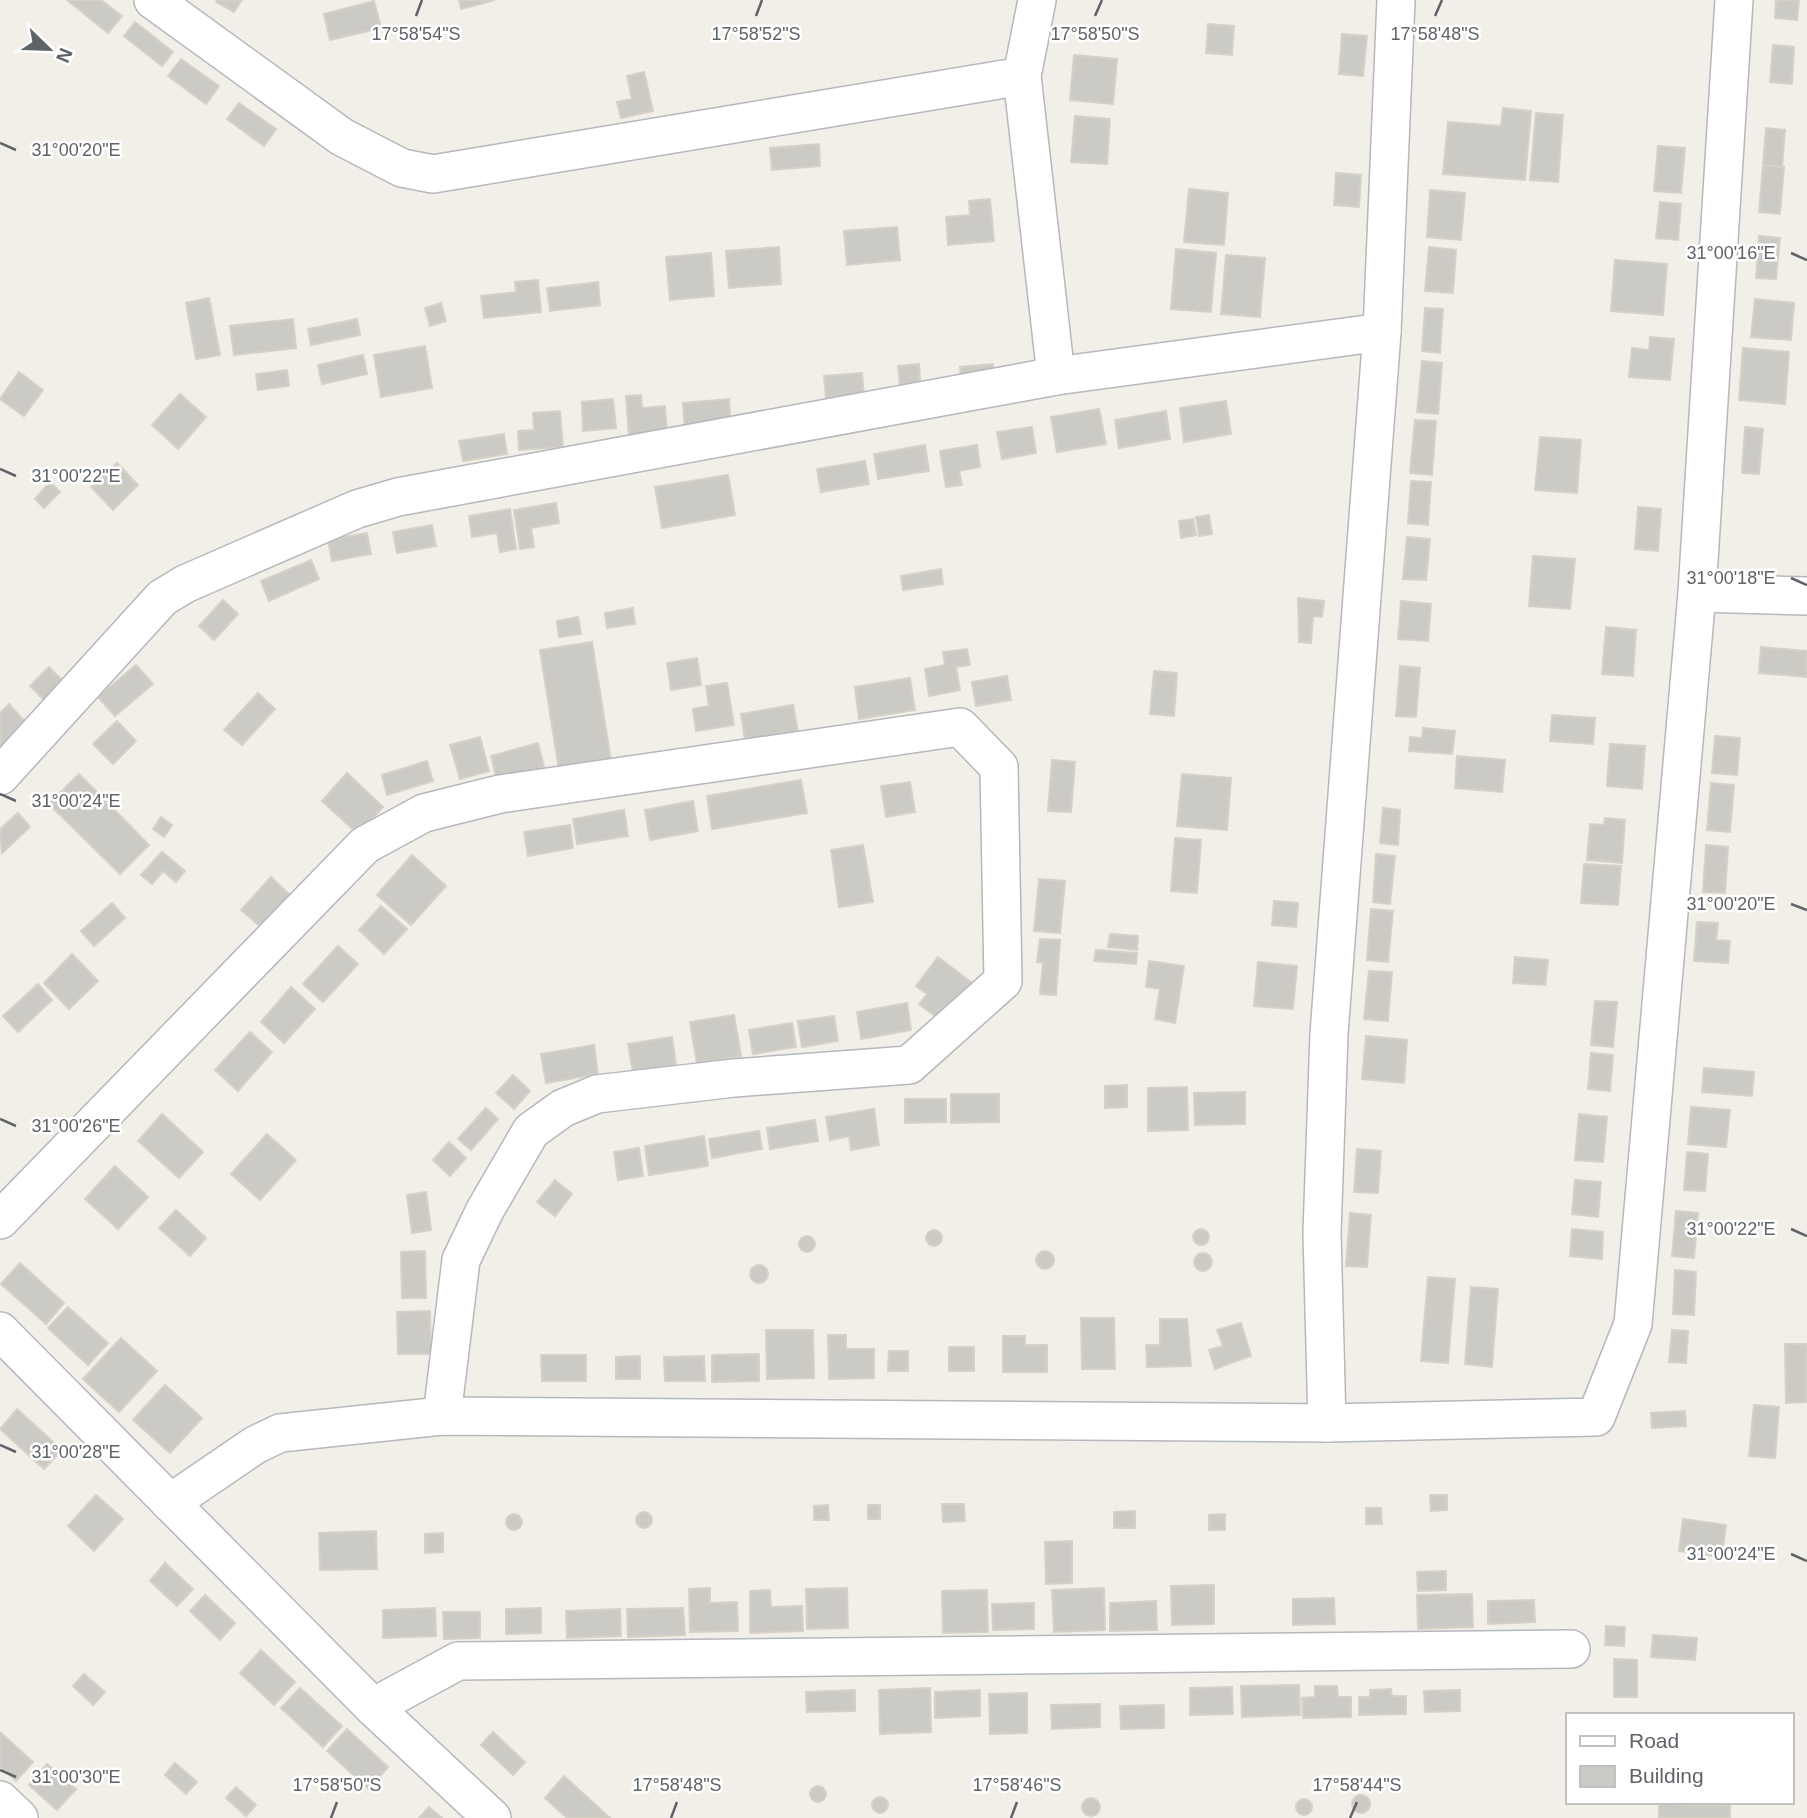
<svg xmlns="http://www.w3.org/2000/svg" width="1807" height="1818" font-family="Helvetica,sans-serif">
  <rect width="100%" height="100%" fill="#f1efe8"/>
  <!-- building -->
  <g fill="#cccac5" stroke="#d6d1c6" stroke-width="2">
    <polygon points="67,0 101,0 122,16 108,33"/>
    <polygon points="218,0 242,0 234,12 216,2"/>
    <polygon points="459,0 495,0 461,9"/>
    <polygon points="1776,0 1799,0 1797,20 1775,18"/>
    <polygon points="374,1 381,28 330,40 324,14"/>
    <polygon points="135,22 173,52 162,66 124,36"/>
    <polygon points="1208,24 1234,26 1232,55 1206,53"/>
    <polygon points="1342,34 1367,36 1363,76 1339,74"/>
    <polygon points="1773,45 1794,47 1792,84 1770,82"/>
    <polygon points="1074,55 1117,59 1113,104 1070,100"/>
    <polygon points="181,59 219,86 206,104 168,76"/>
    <polygon points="644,72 653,111 621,118 617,102 632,99 627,76"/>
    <polygon points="239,103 276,129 264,146 227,119"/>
    <polygon points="1503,108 1531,111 1525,180 1443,174 1448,122 1501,126"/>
    <polygon points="1536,113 1563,115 1558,182 1530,180"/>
    <polygon points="1075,116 1110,119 1107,164 1071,162"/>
    <polygon points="1766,128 1785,130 1782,167 1763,165"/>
    <polygon points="819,144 820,166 772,170 770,148"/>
    <polygon points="1658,146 1685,148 1681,193 1654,191"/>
    <polygon points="1763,165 1784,167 1780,214 1759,212"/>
    <polygon points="1336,173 1361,175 1359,207 1334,205"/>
    <polygon points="1189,189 1228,193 1224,245 1184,242"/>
    <polygon points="1430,190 1465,193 1461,240 1427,237"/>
    <polygon points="990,199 994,241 948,245 946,217 970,215 969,201"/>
    <polygon points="1660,202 1681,204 1678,240 1656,238"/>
    <polygon points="897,227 900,260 847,265 844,231"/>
    <polygon points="1759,236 1780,238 1776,279 1756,278"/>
    <polygon points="779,247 781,284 729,288 726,251"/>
    <polygon points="1429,247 1456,250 1453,293 1425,291"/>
    <polygon points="1176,249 1216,253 1211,312 1171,309"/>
    <polygon points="711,253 714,296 670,300 666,257"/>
    <polygon points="1226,255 1265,258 1260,317 1221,314"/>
    <polygon points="1615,260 1667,264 1663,315 1611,311"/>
    <polygon points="538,280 541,312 484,318 481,296 516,292 515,282"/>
    <polygon points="598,282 600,305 550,311 547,288"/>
    <polygon points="209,298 220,355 196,359 186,303"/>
    <polygon points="1755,299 1794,303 1791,340 1751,337"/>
    <polygon points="441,303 446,321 430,326 425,308"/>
    <polygon points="1425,308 1443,309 1440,353 1422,351"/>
    <polygon points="293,319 296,348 234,355 230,326"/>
    <polygon points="357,319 360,335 311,345 308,329"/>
    <polygon points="1650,337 1674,339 1670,380 1629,377 1632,348 1649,350"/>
    <polygon points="425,346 432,388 381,397 374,355"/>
    <polygon points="1743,348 1789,352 1785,404 1739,400"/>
    <polygon points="363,355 367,374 322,384 318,365"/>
    <polygon points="1422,361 1442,363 1438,414 1417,412"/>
    <polygon points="919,364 921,395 901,396 898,366"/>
    <polygon points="993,364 995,388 962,390 960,367"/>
    <polygon points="287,370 289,386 258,390 256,374"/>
    <polygon points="19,372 43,390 24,416 0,399"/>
    <polygon points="862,373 864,396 826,399 824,376"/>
    <polygon points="180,394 206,417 178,449 152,425"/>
    <polygon points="641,395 642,408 665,406 667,433 629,437 626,396"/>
    <polygon points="613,399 616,428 583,431 582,402"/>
    <polygon points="729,399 731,428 685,432 683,403"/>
    <polygon points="1226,401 1231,434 1184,442 1180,408"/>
    <polygon points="1099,409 1106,444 1057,452 1051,417"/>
    <polygon points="560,411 563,447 519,450 518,431 534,430 533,413"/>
    <polygon points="1166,411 1170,439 1119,448 1115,420"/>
    <polygon points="1415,420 1436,421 1432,475 1410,473"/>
    <polygon points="1032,427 1036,453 1002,459 997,432"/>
    <polygon points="1745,427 1763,429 1759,474 1742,473"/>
    <polygon points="504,434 507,454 463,461 459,441"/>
    <polygon points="1540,437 1581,440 1577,493 1535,490"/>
    <polygon points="925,445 929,471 878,479 874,454"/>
    <polygon points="977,445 980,467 959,471 962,485 946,487 940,451"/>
    <polygon points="865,461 869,484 821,492 817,469"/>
    <polygon points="117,463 138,485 113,510 91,487"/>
    <polygon points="728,475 735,515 662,528 655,487"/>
    <polygon points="1411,481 1431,482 1428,525 1408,523"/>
    <polygon points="50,482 60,492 44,508 35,499"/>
    <polygon points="556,503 559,523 531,528 534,547 520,549 514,510"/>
    <polygon points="1638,507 1661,509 1658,551 1635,549"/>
    <polygon points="510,509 516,549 500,552 497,533 472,537 469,516"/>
    <polygon points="1209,515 1212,534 1199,536 1196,517"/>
    <polygon points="1193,519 1196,535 1181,538 1179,521"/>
    <polygon points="432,525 436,546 397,553 393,532"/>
    <polygon points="367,533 371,554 332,561 328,540"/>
    <polygon points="1407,537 1430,539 1426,580 1403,579"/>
    <polygon points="1533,556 1575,559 1570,609 1529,606"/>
    <polygon points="311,560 319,579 269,601 261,581"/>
    <polygon points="941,569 943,584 903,590 901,576"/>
    <polygon points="1298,598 1324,601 1322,617 1313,616 1311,643 1299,642"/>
    <polygon points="223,600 238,614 214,640 199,626"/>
    <polygon points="1401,601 1431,604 1428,641 1398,639"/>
    <polygon points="633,608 635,624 607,628 605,613"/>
    <polygon points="578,617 581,634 559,637 557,621"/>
    <polygon points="1606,627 1636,630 1633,676 1602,674"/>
    <polygon points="592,642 611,761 559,770 540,650"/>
    <polygon points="1761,647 1807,651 1807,677 1759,673"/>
    <polygon points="967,649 970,665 956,667 960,690 929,696 925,669 945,665 943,652"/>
    <polygon points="697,658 701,685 671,690 667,663"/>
    <polygon points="136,665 153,684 115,716 98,697"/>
    <polygon points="1400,666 1420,668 1416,717 1396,716"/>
    <polygon points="49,667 63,681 44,700 30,686"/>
    <polygon points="1154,671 1177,673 1174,716 1150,714"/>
    <polygon points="1007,676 1011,700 976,706 972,682"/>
    <polygon points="910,678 915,710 859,719 855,687"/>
    <polygon points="727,683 734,725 696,731 693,709 709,706 706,686"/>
    <polygon points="258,693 275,709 242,745 224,730"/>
    <polygon points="9,704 27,724 0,749 0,713"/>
    <polygon points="793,705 798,731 745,740 741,714"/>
    <polygon points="1552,715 1595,718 1593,744 1550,741"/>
    <polygon points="117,721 136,741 113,764 93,744"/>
    <polygon points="1423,728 1455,731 1452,754 1409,751 1410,737 1422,738"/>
    <polygon points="1715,736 1740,738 1737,775 1712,773"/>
    <polygon points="480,737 489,771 460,779 450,745"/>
    <polygon points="538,743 544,767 497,780 491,756"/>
    <polygon points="1610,744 1645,746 1642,789 1607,786"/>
    <polygon points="1457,756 1505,760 1502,792 1455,788"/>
    <polygon points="1052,760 1075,762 1071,812 1048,811"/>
    <polygon points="427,761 433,781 387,795 382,775"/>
    <polygon points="347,773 383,807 358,834 322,801"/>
    <polygon points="79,774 149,845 120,874 49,804"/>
    <polygon points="1182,774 1231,778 1227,830 1177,826"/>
    <polygon points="801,780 807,813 712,829 707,796"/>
    <polygon points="910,782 915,812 886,817 881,786"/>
    <polygon points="1711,783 1734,785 1730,832 1707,830"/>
    <polygon points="693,801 698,831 650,840 645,810"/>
    <polygon points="1383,808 1400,810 1398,845 1380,843"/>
    <polygon points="624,810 628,836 577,844 573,819"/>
    <polygon points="18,813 30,827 2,853 0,829"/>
    <polygon points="161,817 172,825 164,837 153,829"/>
    <polygon points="1605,818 1625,820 1622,863 1587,860 1590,824 1604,825"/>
    <polygon points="570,825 573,848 528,856 524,832"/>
    <polygon points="1175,838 1201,840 1197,893 1171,891"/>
    <polygon points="863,845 873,902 839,907 831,850"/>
    <polygon points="1706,845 1728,847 1725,893 1703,892"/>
    <polygon points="162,852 185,871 176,882 163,871 152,884 141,875"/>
    <polygon points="1376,854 1395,856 1390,904 1373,902"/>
    <polygon points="412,855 446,886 411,925 377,895"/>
    <polygon points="1584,864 1621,866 1618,905 1581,903"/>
    <polygon points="271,877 292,897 263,929 241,910"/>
    <polygon points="1039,879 1065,881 1060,933 1034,931"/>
    <polygon points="1274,901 1298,903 1296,927 1272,925"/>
    <polygon points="112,903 125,918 94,946 81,931"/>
    <polygon points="381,906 407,929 384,954 359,930"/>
    <polygon points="1371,909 1393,911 1388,962 1367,960"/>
    <polygon points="1697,922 1718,923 1716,940 1730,941 1728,963 1694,961"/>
    <polygon points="1110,934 1138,936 1137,950 1108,947"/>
    <polygon points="1040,939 1060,940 1056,995 1040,994 1043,963 1037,962"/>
    <polygon points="338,946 358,964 323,1002 303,984"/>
    <polygon points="1096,950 1137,953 1136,964 1094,961"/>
    <polygon points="72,954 98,981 69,1009 44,983"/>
    <polygon points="938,957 972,983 942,1021 919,1004 927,994 916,986"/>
    <polygon points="1515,957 1548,960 1545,985 1513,983"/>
    <polygon points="1149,961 1184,966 1175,1023 1155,1019 1160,989 1146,987"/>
    <polygon points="1258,962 1297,966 1293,1009 1254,1006"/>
    <polygon points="1369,971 1392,972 1388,1021 1364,1019"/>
    <polygon points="38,984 52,1000 18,1032 3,1016"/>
    <polygon points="291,987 315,1009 284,1043 261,1022"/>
    <polygon points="1595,1001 1617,1002 1613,1047 1591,1045"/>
    <polygon points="907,1003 911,1030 861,1039 857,1012"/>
    <polygon points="734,1015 741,1056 697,1064 690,1022"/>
    <polygon points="834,1016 838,1041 802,1047 798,1021"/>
    <polygon points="792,1023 796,1047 753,1054 749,1030"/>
    <polygon points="250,1032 272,1052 238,1091 215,1070"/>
    <polygon points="1366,1036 1407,1040 1404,1083 1362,1079"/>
    <polygon points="672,1037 677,1071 634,1078 628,1044"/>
    <polygon points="594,1045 598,1074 546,1083 541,1054"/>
    <polygon points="1591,1053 1613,1055 1610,1091 1588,1089"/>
    <polygon points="1704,1068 1754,1072 1752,1096 1702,1092"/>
    <polygon points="513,1075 530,1091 514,1109 496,1093"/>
    <polygon points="1127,1085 1127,1107 1105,1108 1105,1086"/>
    <polygon points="1187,1087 1188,1130 1148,1131 1148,1088"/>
    <polygon points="1245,1092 1245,1124 1195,1125 1194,1093"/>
    <polygon points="951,1094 999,1094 999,1122 951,1123"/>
    <polygon points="905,1099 946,1099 946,1122 905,1123"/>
    <polygon points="1691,1107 1730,1110 1726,1147 1688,1144"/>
    <polygon points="486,1108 498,1119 471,1150 458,1139"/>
    <polygon points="874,1109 879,1145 851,1150 849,1136 830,1140 826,1117"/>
    <polygon points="162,1114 203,1152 179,1178 138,1141"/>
    <polygon points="1579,1114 1607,1117 1603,1162 1575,1160"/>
    <polygon points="815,1120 818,1141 770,1149 767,1128"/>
    <polygon points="759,1131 762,1149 712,1158 709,1139"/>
    <polygon points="267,1134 296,1160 260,1200 231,1174"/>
    <polygon points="704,1136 708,1166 649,1175 645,1146"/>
    <polygon points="449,1142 466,1158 450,1176 433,1160"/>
    <polygon points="639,1148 643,1176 618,1180 614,1152"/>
    <polygon points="1357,1149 1381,1151 1378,1193 1354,1192"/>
    <polygon points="1687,1152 1708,1154 1705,1191 1684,1190"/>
    <polygon points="115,1166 148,1197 118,1229 85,1199"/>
    <polygon points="555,1180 572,1194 555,1216 537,1202"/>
    <polygon points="1575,1180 1601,1182 1598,1217 1572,1214"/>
    <polygon points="426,1192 431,1230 412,1233 407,1195"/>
    <polygon points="176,1210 206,1238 190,1256 159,1228"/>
    <polygon points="1676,1211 1698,1213 1694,1258 1672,1256"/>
    <polygon points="1350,1213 1371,1215 1367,1267 1346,1266"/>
    <circle cx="1201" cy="1237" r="8"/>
    <polygon points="1572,1229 1603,1232 1602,1259 1570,1256"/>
    <circle cx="934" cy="1238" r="8"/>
    <circle cx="807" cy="1244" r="8"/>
    <polygon points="425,1251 426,1298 402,1298 401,1252"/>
    <circle cx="1045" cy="1260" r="9"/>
    <circle cx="1203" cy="1262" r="9"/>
    <polygon points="20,1263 64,1303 46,1324 1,1284"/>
    <circle cx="759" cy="1274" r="9"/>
    <polygon points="1675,1270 1696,1272 1694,1315 1673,1314"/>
    <polygon points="1428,1277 1455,1279 1448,1363 1421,1361"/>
    <polygon points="1471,1287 1498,1289 1492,1367 1465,1364"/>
    <polygon points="68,1307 108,1343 88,1365 48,1328"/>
    <polygon points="430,1311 431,1354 398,1354 397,1312"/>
    <polygon points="1081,1318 1114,1318 1115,1369 1082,1369"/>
    <polygon points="1160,1319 1187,1319 1191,1366 1147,1367 1146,1345 1160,1345"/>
    <polygon points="1241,1323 1251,1356 1215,1369 1209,1350 1223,1346 1217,1330"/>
    <polygon points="766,1330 813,1330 814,1378 767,1379"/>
    <polygon points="1672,1330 1688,1331 1686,1363 1669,1362"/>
    <polygon points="828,1335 846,1335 846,1349 874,1349 874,1378 829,1379"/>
    <polygon points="1003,1336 1025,1336 1025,1345 1047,1345 1047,1372 1003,1372"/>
    <polygon points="121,1338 157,1371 119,1412 83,1379"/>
    <polygon points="1785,1344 1807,1344 1807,1402 1786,1403"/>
    <rect x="949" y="1347" width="25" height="24"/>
    <polygon points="889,1351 908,1351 908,1371 888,1371"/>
    <polygon points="759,1354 759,1381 712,1382 712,1355"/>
    <polygon points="541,1355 586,1355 586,1381 542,1381"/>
    <polygon points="640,1356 640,1379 616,1379 616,1357"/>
    <polygon points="704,1356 705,1381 665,1381 664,1357"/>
    <polygon points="165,1385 202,1418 170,1453 133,1420"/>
    <polygon points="1754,1405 1779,1407 1775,1458 1749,1456"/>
    <polygon points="17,1409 62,1450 44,1469 0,1429"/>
    <polygon points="1685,1411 1686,1426 1652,1428 1651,1413"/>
    <polygon points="96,1495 123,1519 94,1551 68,1526"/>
    <polygon points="1430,1495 1447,1495 1447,1510 1431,1511"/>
    <polygon points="942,1504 964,1504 965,1521 943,1522"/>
    <polygon points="828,1505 829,1520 814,1520 814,1506"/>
    <rect x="868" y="1505" width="12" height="14"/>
    <polygon points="1366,1508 1381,1508 1382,1524 1366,1524"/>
    <polygon points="1135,1511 1135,1528 1114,1528 1114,1512"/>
    <circle cx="644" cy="1520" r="8"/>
    <circle cx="514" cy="1522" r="8"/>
    <polygon points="1225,1514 1225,1530 1209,1530 1209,1515"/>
    <polygon points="1683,1519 1726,1525 1722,1557 1679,1551"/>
    <polygon points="376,1531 377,1569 320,1570 319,1533"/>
    <polygon points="443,1533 443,1552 425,1553 425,1534"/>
    <polygon points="1072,1541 1072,1583 1046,1584 1045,1542"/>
    <polygon points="165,1563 193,1589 177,1606 150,1581"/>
    <polygon points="1446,1571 1446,1590 1418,1591 1417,1572"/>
    <polygon points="1214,1585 1214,1624 1172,1625 1171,1586"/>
    <polygon points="710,1588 710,1603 737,1602 738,1631 690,1632 689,1589"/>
    <polygon points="847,1588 848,1628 807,1629 806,1589"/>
    <polygon points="1104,1588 1105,1630 1054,1632 1052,1590"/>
    <polygon points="770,1590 771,1607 802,1606 803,1631 750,1633 750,1591"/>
    <polygon points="987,1590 988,1632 943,1633 942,1591"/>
    <polygon points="1472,1594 1473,1627 1418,1629 1417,1595"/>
    <polygon points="205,1595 235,1623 220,1640 190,1611"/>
    <polygon points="1334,1598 1335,1624 1293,1625 1293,1599"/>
    <polygon points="1534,1600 1535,1622 1488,1624 1488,1601"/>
    <polygon points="1156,1601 1157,1630 1110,1631 1110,1603"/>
    <polygon points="1034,1603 1034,1629 993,1630 992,1604"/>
    <polygon points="435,1608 436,1636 383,1638 383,1610"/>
    <polygon points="541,1608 541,1633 506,1634 506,1609"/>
    <polygon points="683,1608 685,1635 628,1637 627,1609"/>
    <polygon points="620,1609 621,1636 567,1638 566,1611"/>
    <polygon points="443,1612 480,1612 480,1638 444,1639"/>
    <polygon points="1606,1626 1625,1627 1624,1646 1605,1645"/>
    <polygon points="1653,1635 1697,1638 1695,1660 1651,1657"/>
    <polygon points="261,1650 295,1682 274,1705 240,1673"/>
    <polygon points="1614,1659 1637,1660 1637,1697 1614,1697"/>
    <polygon points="84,1674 105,1692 93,1705 73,1686"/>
    <polygon points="1299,1685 1300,1715 1242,1717 1241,1686"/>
    <polygon points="1315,1686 1337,1686 1338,1697 1351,1697 1351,1717 1303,1718 1302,1698 1315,1697"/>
    <polygon points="1232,1687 1233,1714 1190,1715 1190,1688"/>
    <polygon points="300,1688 342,1726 323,1747 281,1708"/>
    <polygon points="930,1688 931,1732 880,1734 879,1690"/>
    <polygon points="1391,1689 1392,1696 1406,1696 1406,1714 1359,1715 1359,1697 1370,1697 1370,1690"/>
    <polygon points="855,1690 855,1711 807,1712 806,1692"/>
    <polygon points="980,1690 980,1716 935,1718 935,1692"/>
    <polygon points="1460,1690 1460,1711 1425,1712 1424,1691"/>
    <polygon points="1027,1693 1027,1733 990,1734 989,1694"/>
    <polygon points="1100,1704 1100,1727 1052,1729 1051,1705"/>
    <polygon points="1164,1705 1164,1728 1121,1729 1120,1706"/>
    <polygon points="347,1729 388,1767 369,1789 327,1751"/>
    <polygon points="0,1732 33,1762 16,1781 0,1766"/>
    <polygon points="493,1732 525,1762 513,1775 481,1745"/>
    <polygon points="175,1763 197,1782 186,1794 165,1775"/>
    <polygon points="47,1764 76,1789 57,1810 29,1785"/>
    <polygon points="564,1776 610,1818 567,1818 545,1798"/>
    <circle cx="818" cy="1794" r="8"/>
    <polygon points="236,1787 256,1805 246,1816 226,1798"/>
    <circle cx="1361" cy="1804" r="9"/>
    <circle cx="880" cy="1805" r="8"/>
    <circle cx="1091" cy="1807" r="9"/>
    <circle cx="1304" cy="1807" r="8"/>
    <polygon points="1659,1804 1730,1806 1730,1818 1659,1818"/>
    <polygon points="429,1807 442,1818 419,1818"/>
  </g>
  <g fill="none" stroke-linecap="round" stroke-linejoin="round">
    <defs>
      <g id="minor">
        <polyline points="153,0 342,137 402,168 433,174 1022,76"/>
        <polyline points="1037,0 1022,76 1056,376"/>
        <polyline points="1697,593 1807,596"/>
        <polyline points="0,776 162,598 185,584 357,509 398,497 1056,376 1382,332"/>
        <polyline points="0,1220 365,845 424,813 500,794 960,727 999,767 1003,981 909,1065 734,1078 597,1094 563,1108 531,1131 485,1210 461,1260 442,1416"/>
        <polyline points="0,1331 373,1707 492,1818"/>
        <polyline points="1327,1423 1322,1233 1329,1034 1382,332 1396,0"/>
        <polyline points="170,1503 255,1445 280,1433 442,1416 1327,1423 1596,1417 1633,1324 1697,593 1734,0"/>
        <polyline points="373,1707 458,1661 1571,1649"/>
        <polyline points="0,1800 19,1818"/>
      </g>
    </defs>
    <!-- minor casing -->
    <use href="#minor" stroke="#b5b8bc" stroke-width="40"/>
    <!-- minor -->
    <use href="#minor" stroke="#fff" stroke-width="37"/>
  </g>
  <!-- ticks -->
  <path fill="none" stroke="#5f6368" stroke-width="2.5" d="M416,16l6,-16M756,16l6,-16M1095,16l7,-16M1435,16l7,-16M0,143l16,7M1791,253l16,7M0,469l16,7M1791,578l16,7M0,794l16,7M1791,904l16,6M0,1119l16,7M1791,1229l16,7M0,1445l16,7M1791,1554l16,7M0,1770l16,7M331,1818l6,-16M671,1818l6,-16M1011,1818l6,-16M1350,1818l7,-16"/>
  <g font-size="18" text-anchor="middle" fill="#5f6368" stroke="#fff" stroke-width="5" stroke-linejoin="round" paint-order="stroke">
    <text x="416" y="40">17°58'54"S</text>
    <text x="756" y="40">17°58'52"S</text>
    <text x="1095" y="40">17°58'50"S</text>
    <text x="1435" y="40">17°58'48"S</text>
    <text x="76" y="156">31°00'20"E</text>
    <text x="1731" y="259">31°00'16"E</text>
    <text x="76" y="482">31°00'22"E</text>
    <text x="1731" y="584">31°00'18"E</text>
    <text x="76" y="807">31°00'24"E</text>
    <text x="1731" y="910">31°00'20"E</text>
    <text x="76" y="1132">31°00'26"E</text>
    <text x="1731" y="1235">31°00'22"E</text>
    <text x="76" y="1458">31°00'28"E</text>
    <text x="1731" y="1560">31°00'24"E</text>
    <text x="76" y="1783">31°00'30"E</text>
    <text x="337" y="1791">17°58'50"S</text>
    <text x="677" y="1791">17°58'48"S</text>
    <text x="1017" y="1791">17°58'46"S</text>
    <text x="1357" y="1791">17°58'44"S</text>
  </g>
  <!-- legend -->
  <rect x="1566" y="1713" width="228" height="91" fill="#ffffff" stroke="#bfc1c3" stroke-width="2"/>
  <rect x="1580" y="1736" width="35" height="10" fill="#ffffff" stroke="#bfc1c3" stroke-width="2"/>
  <text x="1629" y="1748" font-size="21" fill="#5f6368">Road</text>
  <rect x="1580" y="1766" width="35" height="21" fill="#cccac5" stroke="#bfc1c3" stroke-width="2"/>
  <text x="1629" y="1783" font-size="21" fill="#5f6368">Building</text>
  <!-- north arrow -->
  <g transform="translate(49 49) rotate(113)" stroke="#ffffff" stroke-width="5" paint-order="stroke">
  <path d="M0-5L12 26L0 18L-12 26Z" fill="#5f6368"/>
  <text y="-10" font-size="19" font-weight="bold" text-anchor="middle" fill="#5f6368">N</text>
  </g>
</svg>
